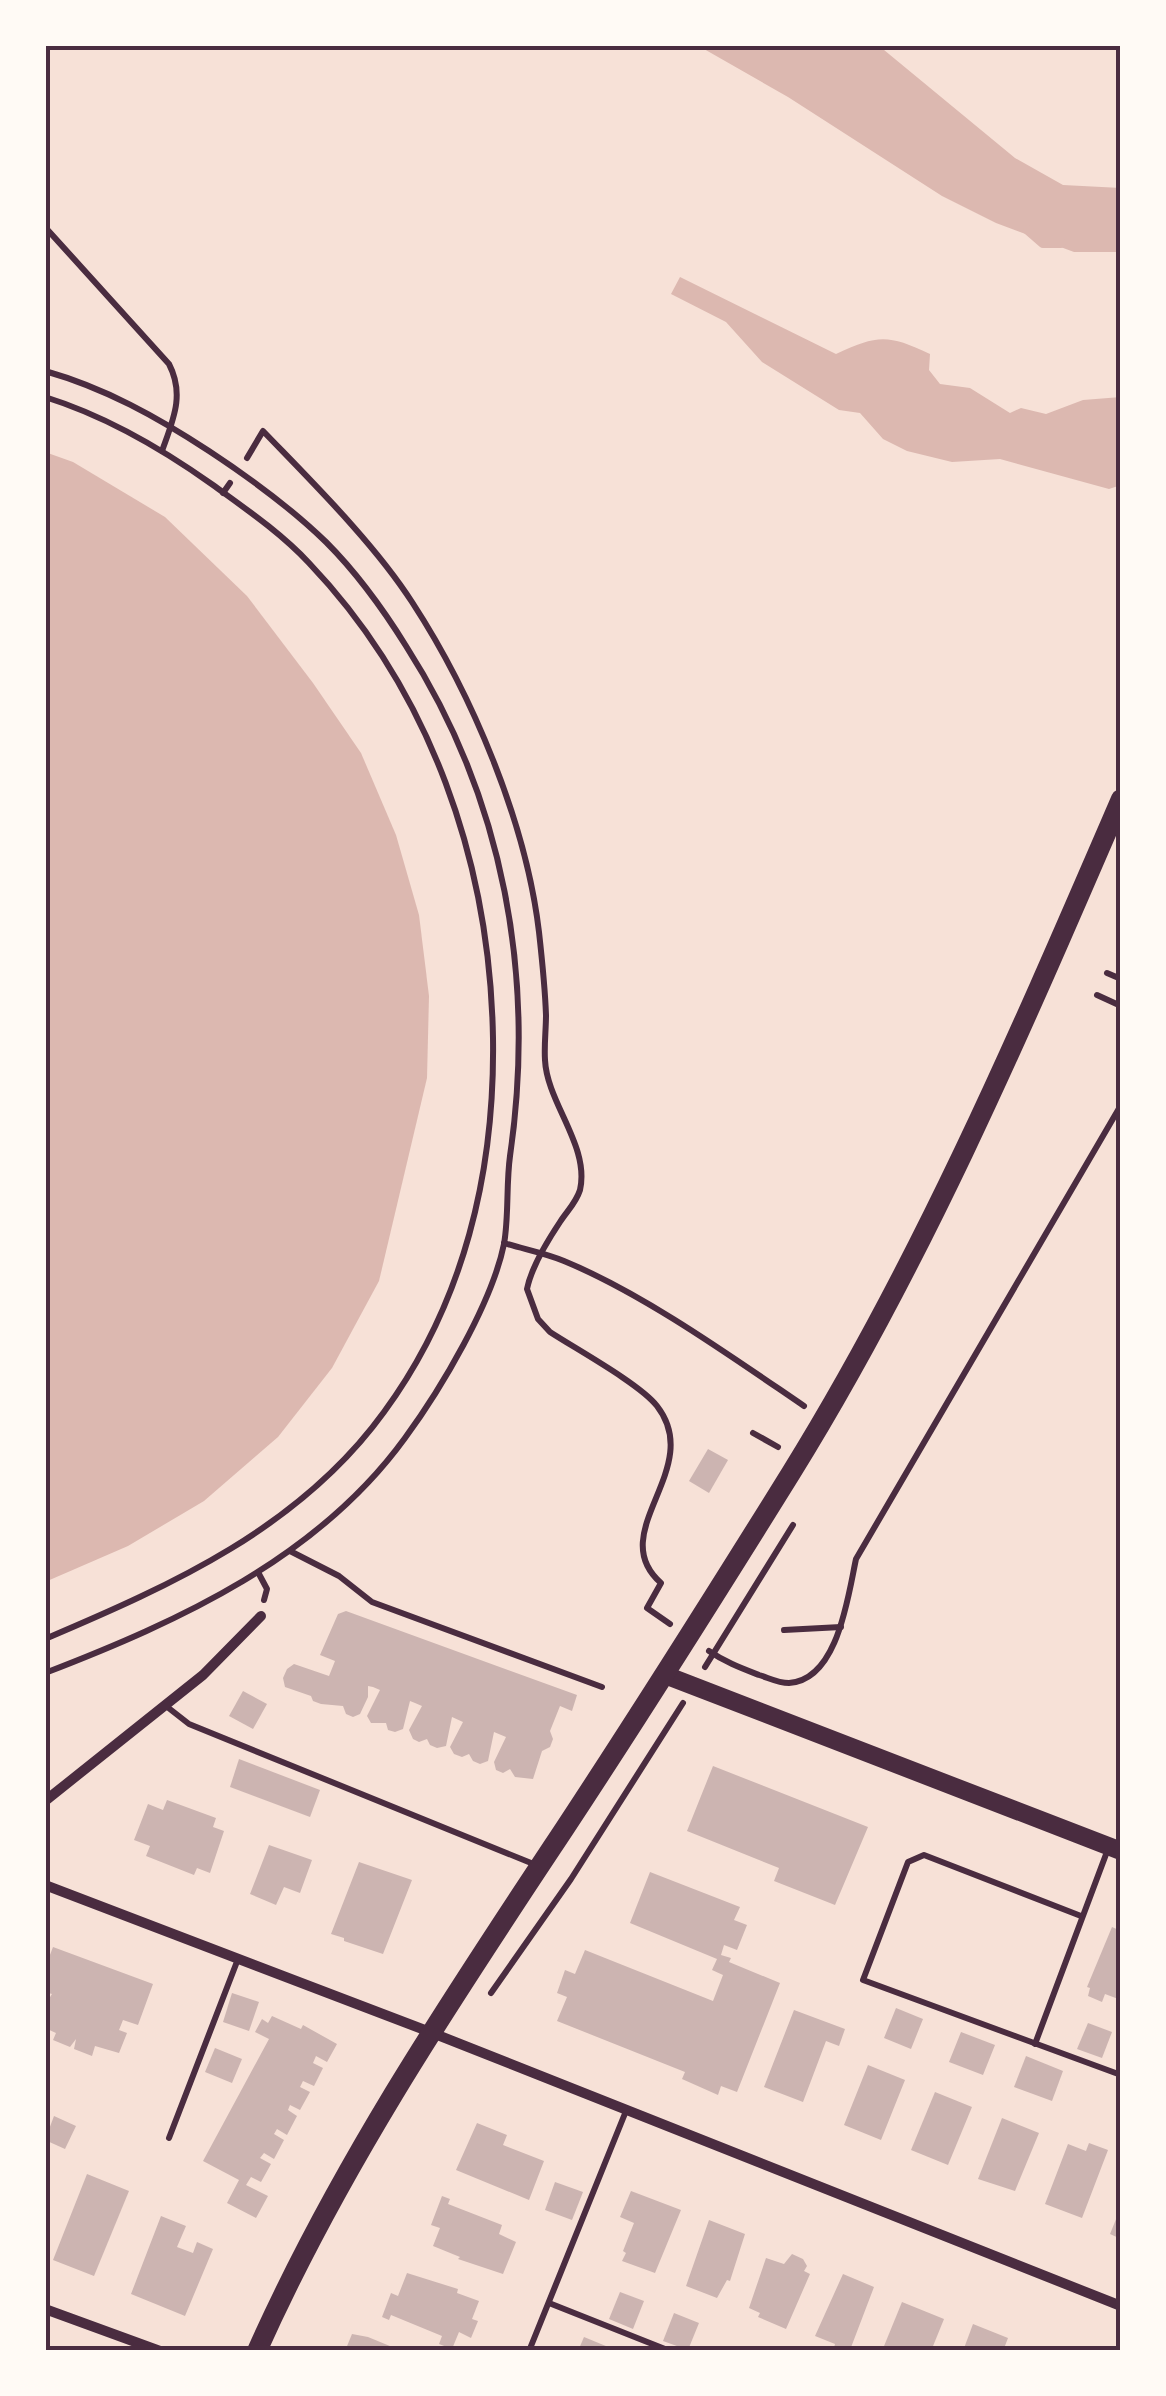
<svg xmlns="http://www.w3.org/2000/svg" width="1166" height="2396" font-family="Helvetica,sans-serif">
  <rect width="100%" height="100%" fill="#f7e1d7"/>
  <!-- water -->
  <g fill="#dcb8b0">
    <polygon points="697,45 878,45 1015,158 1063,185 1121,188 1121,252 1074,252 996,223 942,196 788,97"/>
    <path d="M680,277l156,77c42,-19 51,-20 94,0l-1,16 11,14 30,4 40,25 11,-5 25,6 37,-14 38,-3v88l-12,4 -109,-30 -48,3 -45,-11 -24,-12 -23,-26 -21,-3 -77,-48 -36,-40 -55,-28z"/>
    <polygon points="45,452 73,462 165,517 247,596 313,683 361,753 396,835 419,915 429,996 427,1078 379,1281 332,1368 278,1437 204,1501 128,1546 45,1582"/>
  </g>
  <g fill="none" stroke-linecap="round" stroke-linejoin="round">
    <!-- stream -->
    <polyline stroke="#dcb8b0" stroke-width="10" points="1028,230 1043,243 1061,243"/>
  </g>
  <!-- building -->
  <g fill="#ccb4b1">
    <polygon points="708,1449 728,1460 709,1493 689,1481"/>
    <polygon points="346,1611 577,1695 572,1711 560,1706 550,1731 553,1739 550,1747 542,1751 533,1779 515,1777 510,1769 503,1773 496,1770 494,1762 506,1737 494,1732 488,1761 480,1764 473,1761 469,1754 462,1757 454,1754 450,1747 463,1722 452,1717 446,1746 437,1748 430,1745 427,1739 419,1742 413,1739 409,1730 422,1706 415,1703 410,1701 403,1729 395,1732 388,1730 386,1723 371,1723 367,1716 380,1690 373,1687 368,1686 368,1697 360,1714 353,1717 346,1714 343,1706 321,1704 313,1701 311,1696 285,1687 283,1678 287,1669 294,1664 329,1676 335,1661 320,1655 338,1614"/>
    <polygon points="243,1691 267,1704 253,1729 229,1716"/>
    <polygon points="239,1759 320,1790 310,1817 230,1787"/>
    <polygon points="713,1766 868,1827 835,1905 774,1881 779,1868 687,1831"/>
    <polygon points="167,1800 216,1818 213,1827 224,1831 210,1873 197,1868 194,1875 146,1856 150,1846 134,1840 148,1804 163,1810"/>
    <polygon points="269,1845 312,1860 300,1893 284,1887 276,1905 250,1894"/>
    <polygon points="359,1862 412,1880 383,1954 344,1941 344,1938 331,1934"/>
    <polygon points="650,1872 740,1907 734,1920 747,1925 737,1950 724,1945 721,1955 731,1958 729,1962 780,1983 737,2092 721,2086 718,2095 682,2079 685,2072 557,2021 567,1997 557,1993 565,1970 575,1974 585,1950 713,2001 723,1975 712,1970 717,1959 630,1923"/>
    <polygon points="1112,1927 1121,1931 1121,2000 1105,1994 1102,2002 1088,1996 1090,1988 1087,1987"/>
    <polygon points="53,1947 153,1984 138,2025 123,2020 119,2030 127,2033 119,2053 95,2046 92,2056 74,2049 76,2039 70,2047 53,2040 56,2033 45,2028 45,2005 52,1994 45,1992 45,1968"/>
    <polygon points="232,1993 259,2002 249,2031 223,2022"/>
    <polygon points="896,2008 923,2019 911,2049 884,2038"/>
    <polygon points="794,2010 845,2029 839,2046 826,2041 803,2102 764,2087"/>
    <polygon points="272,2016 301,2029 303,2025 337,2044 327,2062 316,2056 313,2063 323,2068 314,2086 303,2081 300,2087 310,2092 300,2110 290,2105 288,2110 297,2116 287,2135 277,2129 274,2134 284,2140 274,2159 264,2153 260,2158 271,2164 261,2182 251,2177 246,2185 268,2196 256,2218 227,2203 239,2180 203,2161 269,2039 255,2032 262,2019 268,2023"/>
    <polygon points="1088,2023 1112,2032 1102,2058 1077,2049"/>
    <polygon points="961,2032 995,2045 983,2075 949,2062"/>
    <polygon points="215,2048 242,2059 232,2083 205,2072"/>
    <polygon points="1026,2056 1063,2071 1052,2101 1014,2087"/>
    <polygon points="868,2065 905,2080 881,2140 844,2125"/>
    <polygon points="935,2092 972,2107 948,2165 911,2150"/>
    <polygon points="54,2116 76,2126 65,2149 45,2140"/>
    <polygon points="1002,2118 1039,2133 1015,2191 978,2179"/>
    <polygon points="477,2123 507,2135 503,2145 544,2161 529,2200 456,2170"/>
    <polygon points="1089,2143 1108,2150 1082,2218 1045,2204 1068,2144 1086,2151"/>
    <polygon points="87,2174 129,2191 94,2276 53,2260"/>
    <polygon points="555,2182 583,2192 572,2220 545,2210"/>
    <polygon points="631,2191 681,2210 655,2273 622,2261 626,2253 623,2251 634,2223 620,2217"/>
    <polygon points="442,2196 450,2199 448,2204 502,2225 499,2234 516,2242 503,2274 458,2259 460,2257 433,2246 440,2228 431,2225"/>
    <polygon points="1121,2207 1121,2239 1110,2234"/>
    <polygon points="161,2216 186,2226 177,2247 193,2253 197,2242 213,2249 185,2316 131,2294"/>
    <polygon points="709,2220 745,2234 730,2281 727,2280 717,2298 686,2286"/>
    <polygon points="792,2254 803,2259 807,2266 804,2271 810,2274 786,2329 758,2317 760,2313 749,2308 766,2258 784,2264"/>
    <polygon points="407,2273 458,2289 457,2293 479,2301 472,2319 478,2321 471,2338 459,2332 452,2349 439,2344 442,2336 391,2315 389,2320 382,2317 391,2293 398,2296"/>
    <polygon points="843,2274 874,2287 850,2350 833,2351 835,2344 815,2336"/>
    <polygon points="620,2292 644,2301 633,2329 609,2319"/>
    <polygon points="902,2302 944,2319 931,2351 882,2351"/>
    <polygon points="674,2313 699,2323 688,2350 663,2341"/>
    <polygon points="973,2324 1008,2338 1003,2351 963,2351"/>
    <polygon points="352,2334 368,2337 402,2351 345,2351"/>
    <polygon points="584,2337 618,2351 578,2351"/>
  </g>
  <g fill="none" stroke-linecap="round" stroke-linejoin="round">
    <!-- path -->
    <g stroke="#4a2c40" stroke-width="6">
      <path d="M45,227l124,137c16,31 4,56 -7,87"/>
      <path d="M45,371c60,17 112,46 164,80 41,27 82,57 117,91 31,31 57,67 80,104 98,153 130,331 104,510 -4,29 -1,60 -6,88 -12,59 -63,145 -99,194 -87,120 -225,183 -360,235"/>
      <path d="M45,397c61,19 116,51 168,88 33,24 68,48 96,78 122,128 181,300 184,475 2,134 -29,265 -109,374 -84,116 -212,173 -339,227"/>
      <path d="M247,458l16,-27c49,51 111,112 149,171 60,92 114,220 127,330 3,27 6,55 7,83 0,15 -2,30 -1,45 2,43 45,86 35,130 -4,13 -13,21 -20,32 -12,18 -29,47 -33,67l11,30 12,13c26,17 90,52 107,74 49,63 -54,126 4,177l-14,25 23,16"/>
      <polyline points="223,493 230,483"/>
      <polyline points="1107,973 1121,979"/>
      <polyline points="1097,995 1121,1006"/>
      <path d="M504,1243c19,6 41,10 60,18 80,33 168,96 240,145"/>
      <polyline points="753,1433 778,1447"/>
      <polyline points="290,1551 339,1576 372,1602 602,1687"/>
      <polyline points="259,1574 267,1589 264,1600"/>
      <polyline points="784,1630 841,1627"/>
      <path d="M709,1651c16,11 32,17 50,24 10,3 19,8 30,8 49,-3 59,-87 67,-124l265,-454"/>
      <polyline points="705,1667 793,1525"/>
      <polyline points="491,1993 571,1879 683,1703"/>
    </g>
    <!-- service -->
    <g stroke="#4a2c40" stroke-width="6">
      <polyline points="166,1706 189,1724 536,1865"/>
      <polyline points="1081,1916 924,1855 908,1862 863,1980 1121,2075"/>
      <polyline points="1035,2044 1108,1849"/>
      <polyline points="169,2138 238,1959"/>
      <polyline points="549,2303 670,2351"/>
      <polyline points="529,2351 626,2111"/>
    </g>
    <!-- minor -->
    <g stroke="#4a2c40" stroke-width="10">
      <polyline points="45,1801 203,1675 261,1616"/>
      <polyline points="45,1885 430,2032 1121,2306"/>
      <polyline points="45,2309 160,2351"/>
    </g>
    <!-- tertiary -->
    <polyline stroke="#4a2c40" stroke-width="18" points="665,1675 1121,1851"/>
    <!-- primary -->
    <path stroke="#4a2c40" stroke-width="20" d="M257,2351c83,-186 196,-354 308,-523 77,-117 152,-236 226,-355 132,-213 231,-445 330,-674"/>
  </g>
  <!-- border -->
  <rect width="1166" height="2396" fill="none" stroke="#fffaf5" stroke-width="95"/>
  <rect x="48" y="48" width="1070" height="2300" fill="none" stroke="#4a2c40" stroke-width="4"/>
</svg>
